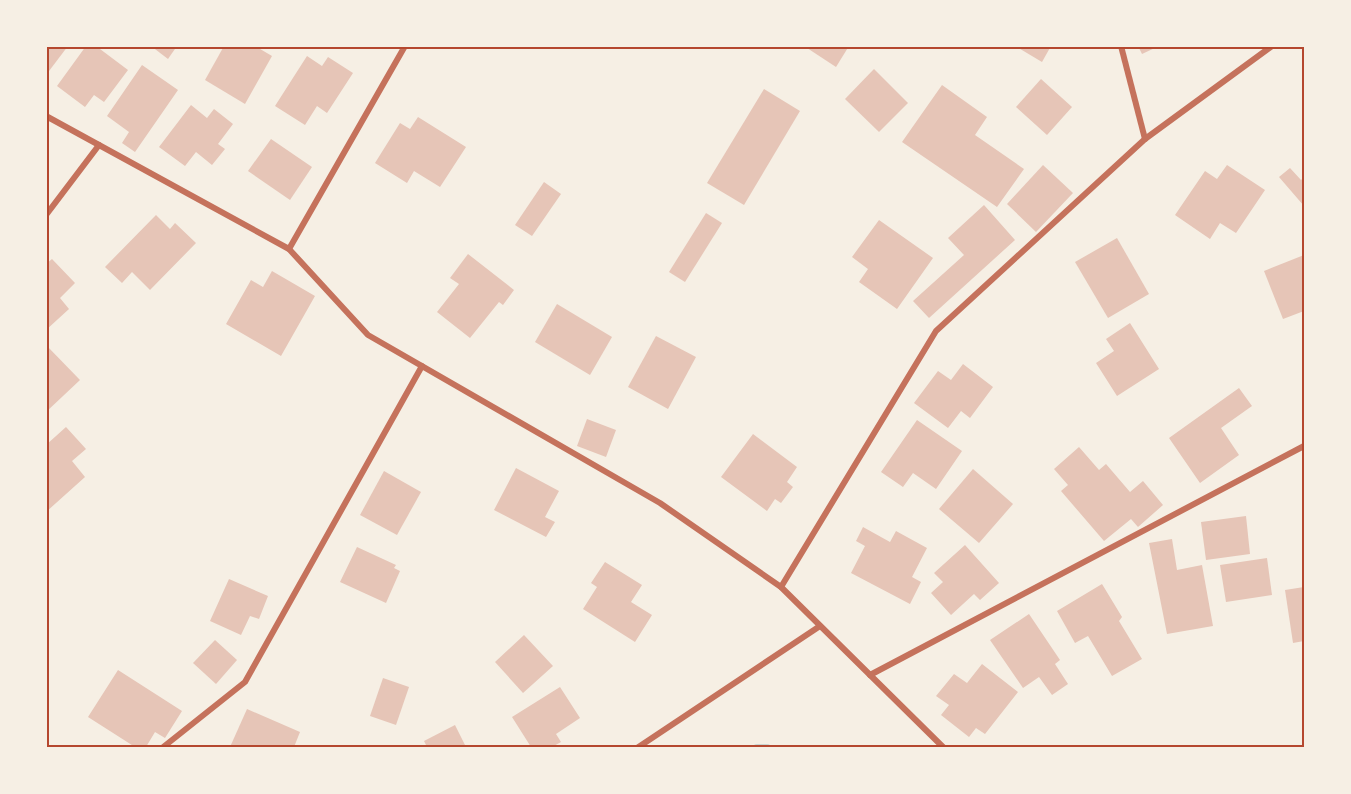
<svg xmlns="http://www.w3.org/2000/svg" width="1351" height="794" font-family="'Space Grotesk',sans-serif">
  <rect width="100%" height="100%" fill="#f6efe4"/>
  <g fill="none" stroke-linecap="round" stroke-linejoin="round">
    <!-- stream -->
    <polyline stroke="#c9d6d2" stroke-width="8" points="757,748 767,748"/>
  </g>
  <!-- building -->
  <g fill="#e6c5b7">
    <polygon points="46,46 68,46 46,75"/>
    <polygon points="86,46 96,46 128,70 104,102 94,95 85,107 57,86"/>
    <polygon points="151,46 177,46 168,59"/>
    <polygon points="224,46 255,46 272,56 245,104 205,80"/>
    <polygon points="804,46 849,46 836,67"/>
    <polygon points="1015,46 1051,46 1042,62"/>
    <polygon points="1138,46 1159,46 1142,54"/>
    <polygon points="307,56 322,66 328,57 353,73 327,113 317,106 305,125 275,106"/>
    <polygon points="142,65 178,90 135,152 122,143 129,132 107,116"/>
    <polygon points="874,69 908,103 879,132 845,99"/>
    <polygon points="1041,79 1072,107 1047,135 1016,107"/>
    <polygon points="942,85 987,117 975,135 1024,169 997,207 902,142"/>
    <polygon points="764,89 800,111 744,205 707,183"/>
    <polygon points="191,105 207,118 214,109 233,124 218,144 225,149 212,165 196,152 185,166 159,147"/>
    <polygon points="418,117 466,147 440,187 414,171 407,183 375,163 400,123 410,129"/>
    <polygon points="271,139 312,167 290,200 248,171"/>
    <polygon points="1043,165 1073,193 1036,232 1007,204"/>
    <polygon points="1227,165 1265,190 1236,233 1220,223 1210,239 1175,215 1205,171 1217,179"/>
    <polygon points="1290,168 1301,180 1304,177 1304,206 1279,177"/>
    <polygon points="544,182 561,194 532,236 515,225"/>
    <polygon points="984,205 1015,240 929,318 913,301 964,255 948,238"/>
    <polygon points="706,213 722,223 685,282 669,272"/>
    <polygon points="156,215 170,229 175,223 196,243 150,290 132,272 122,283 105,267"/>
    <polygon points="879,220 933,258 897,309 859,282 868,269 852,257"/>
    <polygon points="1117,238 1149,294 1108,318 1075,262"/>
    <polygon points="468,254 514,290 503,305 499,302 470,338 437,312 459,284 450,278"/>
    <polygon points="1304,255 1304,311 1283,319 1264,271"/>
    <polygon points="52,259 75,283 60,298 69,309 46,330 46,264"/>
    <polygon points="272,271 315,296 281,356 226,324 251,280 263,287"/>
    <polygon points="557,304 612,337 590,375 535,342"/>
    <polygon points="1130,323 1159,369 1117,396 1096,363 1114,351 1106,339"/>
    <polygon points="656,336 696,357 668,409 628,387"/>
    <polygon points="46,345 80,380 46,412"/>
    <polygon points="963,364 993,387 970,418 961,411 948,428 914,403 938,371 951,380"/>
    <polygon points="1239,388 1252,406 1221,428 1239,455 1200,483 1169,438"/>
    <polygon points="587,419 616,430 606,457 577,446"/>
    <polygon points="917,420 962,451 936,489 913,473 903,487 881,472"/>
    <polygon points="66,427 86,449 72,461 85,477 46,512 46,445"/>
    <polygon points="753,434 797,467 787,482 793,487 781,503 775,499 767,511 721,477"/>
    <polygon points="1079,447 1099,470 1106,464 1130,492 1143,481 1163,505 1138,527 1131,519 1104,541 1061,491 1068,485 1054,469"/>
    <polygon points="516,468 559,491 545,517 555,522 546,537 494,510"/>
    <polygon points="973,469 1013,504 979,543 939,509"/>
    <polygon points="384,471 421,492 397,535 360,515"/>
    <polygon points="1246,516 1250,554 1206,560 1201,522"/>
    <polygon points="863,527 890,542 896,531 927,548 912,577 921,582 910,604 851,573 865,546 856,541"/>
    <polygon points="1172,539 1177,570 1202,565 1213,626 1167,634 1149,543"/>
    <polygon points="965,545 999,583 980,600 974,594 951,615 931,593 943,582 934,573"/>
    <polygon points="357,547 396,565 394,568 400,571 386,603 340,582"/>
    <polygon points="1267,558 1272,595 1226,602 1220,565"/>
    <polygon points="605,562 642,585 631,602 652,615 635,642 583,609 597,587 591,583"/>
    <polygon points="229,579 268,596 259,619 250,616 241,635 210,621"/>
    <polygon points="1102,584 1122,617 1119,621 1142,659 1112,676 1088,636 1075,643 1057,611"/>
    <polygon points="1304,587 1304,641 1293,643 1285,590"/>
    <polygon points="1029,614 1060,660 1055,664 1068,684 1052,695 1039,677 1023,688 990,640"/>
    <polygon points="524,635 553,666 523,693 495,662"/>
    <polygon points="215,640 237,660 216,684 193,663"/>
    <polygon points="982,664 1018,692 985,734 976,728 969,737 941,715 949,705 936,696 954,674 967,683"/>
    <polygon points="118,670 182,711 165,738 155,732 146,747 135,747 88,717"/>
    <polygon points="383,678 409,687 396,725 370,716"/>
    <polygon points="560,687 580,718 556,734 561,742 552,747 531,747 512,717"/>
    <polygon points="247,709 300,732 294,747 230,747"/>
    <polygon points="455,725 466,747 427,747 424,741"/>
  </g>
  <g fill="none" stroke-linecap="round" stroke-linejoin="round">
    <!-- minor -->
    <g stroke="#c5725c" stroke-width="6">
      <polyline points="1121,46 1145,139"/>
      <polyline points="46,116 289,249 368,335 660,503 781,587 944,748"/>
      <polyline points="46,215 99,145"/>
      <polyline points="289,249 405,46"/>
      <polyline points="781,587 936,331 1145,139 1272,46"/>
      <polyline points="870,675 1304,446"/>
      <polyline points="162,748 245,682 422,366"/>
      <polyline points="637,748 820,626"/>
    </g>
  </g>
  <!-- border -->
  <rect width="1351" height="794" fill="none" stroke="#f6efe4" stroke-width="96"/>
  <rect x="48" y="48" width="1255" height="698" fill="none" stroke="#b5482f" stroke-width="2"/>
</svg>
